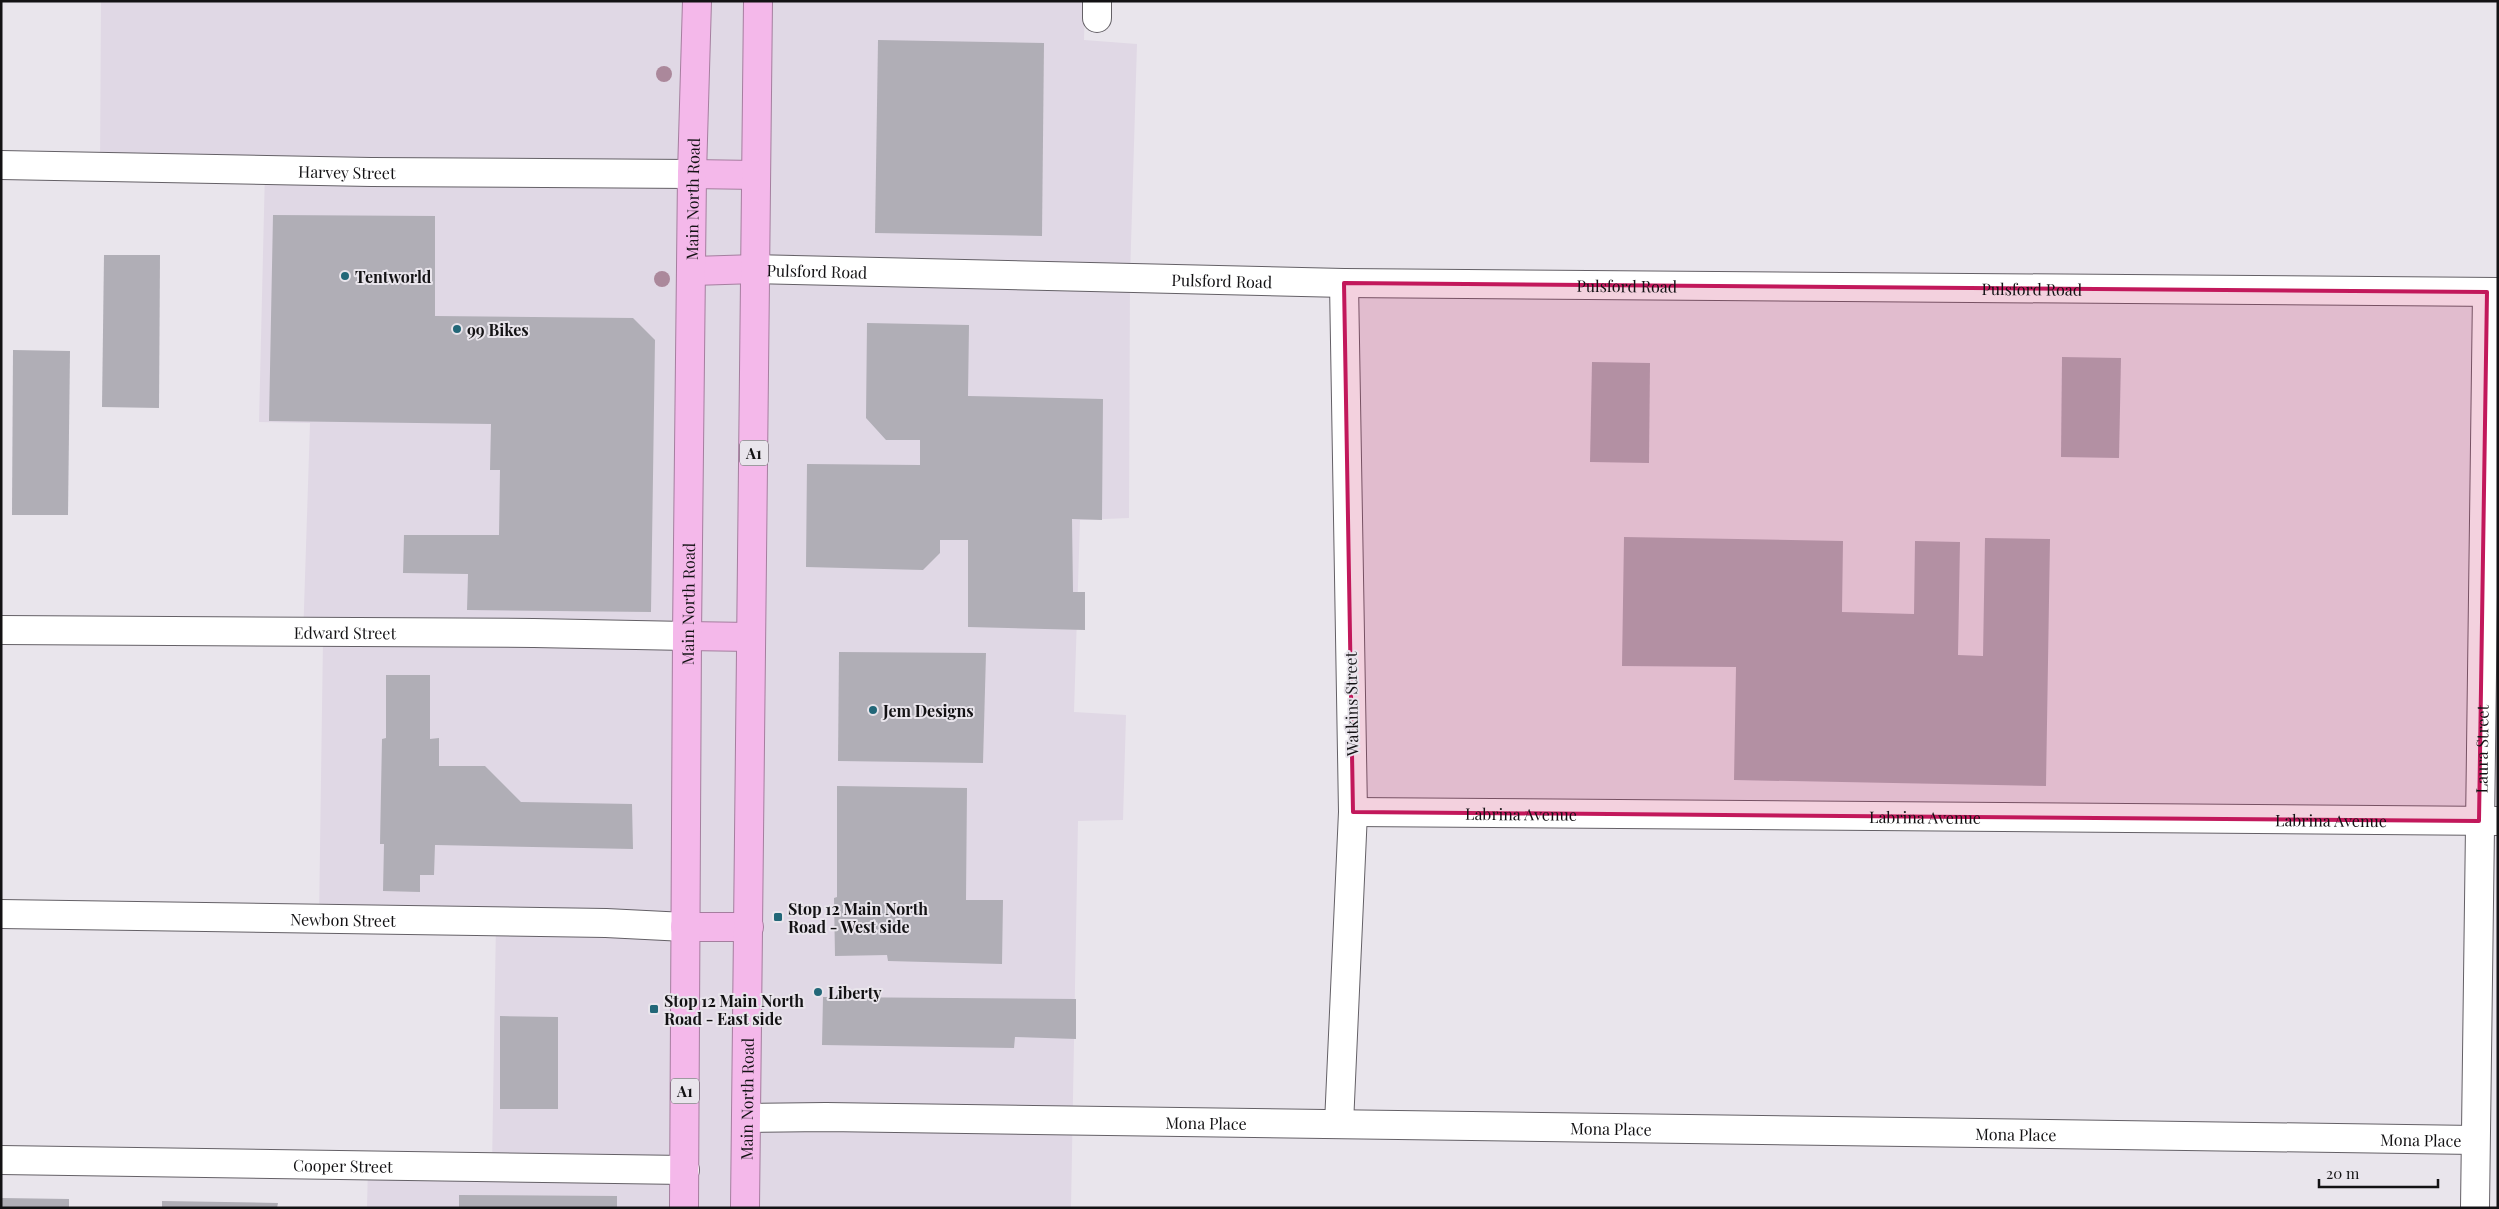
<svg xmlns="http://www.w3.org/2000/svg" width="2499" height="1209" font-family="'Playfair Display',serif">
  <rect width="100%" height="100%" fill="#e9e5ec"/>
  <!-- built -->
  <polygon fill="#e0d8e5" points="101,1 1085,1 1084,40 1137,44 1130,278 1129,518 1080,520 1074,712 1126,715 1123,820 1078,821 1071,1208 367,1208 368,1165 492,1167 496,922 319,919 323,639 303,639 310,423 259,422 265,170 100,167"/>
  <!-- building -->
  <g fill="#b0aeb6">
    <polygon points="878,40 1044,43 1042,236 875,233"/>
    <polygon points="273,215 435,216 435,316 633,318 655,340 651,612 467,610 468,574 403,573 404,535 499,535 500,470 490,470 491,424 269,421"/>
    <polygon points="104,255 160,255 159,408 102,407"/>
    <polygon points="867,323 969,325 968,396 1103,399 1102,520 1072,519 1073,592 1085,592 1085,630 968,627 968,540 940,540 940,553 923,570 806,567 807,464 920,465 920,440 886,440 866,418"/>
    <polygon points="13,350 70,351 68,515 12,515"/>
    <polygon points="2062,357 2121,358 2119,458 2061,457"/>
    <polygon points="1592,362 1650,363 1649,463 1590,462"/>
    <polygon points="1624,537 1843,541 1842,612 1914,614 1915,541 1960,542 1958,655 1983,656 1985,538 2050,539 2046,786 1734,780 1736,667 1622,666"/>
    <polygon points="839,652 986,653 983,763 838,761"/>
    <polygon points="386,675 430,675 430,739 439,738 439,766 485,766 521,802 632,804 633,849 435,845 434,875 420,875 420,892 383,891 384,844 380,844 382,739 386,738"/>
    <polygon points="837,786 967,788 966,900 1003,900 1002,964 888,961 887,955 835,956 834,898 837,897"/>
    <polygon points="823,997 1076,999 1076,1039 1015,1037 1014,1048 822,1045"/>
    <polygon points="500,1016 558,1017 558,1109 500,1109"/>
    <polygon points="459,1195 617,1196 617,1208 459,1208"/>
    <polygon points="1,1198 69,1199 69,1208 1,1208"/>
    <polygon points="162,1201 278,1203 277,1208 162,1208"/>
  </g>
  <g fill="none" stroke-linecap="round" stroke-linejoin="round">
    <defs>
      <g id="minor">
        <polyline points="1097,18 1097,1"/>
        <path id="s1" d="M1,165l370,7 321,2"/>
        <path id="s2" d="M756,269l588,14 1154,9"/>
        <path id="s3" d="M1,630l533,3 153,3"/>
        <path id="s4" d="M1353,812l1145,9"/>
        <path id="s5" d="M1,914l605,9 79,4"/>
        <path id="s6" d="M746,1118l80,-1 1649,23"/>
        <polyline points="1339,1124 1353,812 1344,283"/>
        <path id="s7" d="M1,1160l684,10"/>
        <path id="s8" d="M2475,1208l12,-916"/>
      </g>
      <g id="highway">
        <polyline points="692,174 756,175"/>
        <polyline points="693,271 756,269"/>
        <polyline points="687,636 751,637"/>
        <polyline points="685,927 749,927"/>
        <path id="s9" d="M684,1208l3,-572 5,-462 5,-173"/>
        <path id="s10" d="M745,1208l13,-1207"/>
      </g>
    </defs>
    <!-- minor casing -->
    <use href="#minor" stroke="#646066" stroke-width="30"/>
    <!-- highway casing -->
    <use href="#highway" stroke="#a57e9f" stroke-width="30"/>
    <!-- minor -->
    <use href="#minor" stroke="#fff" stroke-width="28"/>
    <!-- highway -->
    <use href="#highway" stroke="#f4b8ea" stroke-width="28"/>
  </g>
  <!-- trees -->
  <g fill="#ab889b">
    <circle cx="664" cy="74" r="8"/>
    <circle cx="662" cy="279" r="8"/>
  </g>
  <!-- marked area -->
  <path fill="#c2185b" fill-opacity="0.2" stroke="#c2185b" stroke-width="4" stroke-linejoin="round" d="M1344,283l1143,9 -8,529 -1126,-9z"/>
  <!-- markers -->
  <g fill="#226778" stroke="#e9e5ec" stroke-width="2">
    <circle cx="345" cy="276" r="5"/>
    <circle cx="457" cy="329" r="5"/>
    <circle cx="873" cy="710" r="5"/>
    <rect x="773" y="912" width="10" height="10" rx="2.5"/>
    <circle cx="818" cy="992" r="5"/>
    <rect x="649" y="1004" width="10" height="10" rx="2.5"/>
  </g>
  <g text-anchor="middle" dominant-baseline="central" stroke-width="4" stroke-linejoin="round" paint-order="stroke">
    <!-- shield labels -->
    <g fill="#e9e5ec" stroke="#535155" stroke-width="1">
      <rect x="740" y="440.5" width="28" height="25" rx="4"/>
      <rect x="671" y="1078.5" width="28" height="25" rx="4"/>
    </g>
    <g font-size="15" font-weight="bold" fill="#131214">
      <text x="754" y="453">A1</text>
      <text x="685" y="1091">A1</text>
    </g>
    <!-- street labels -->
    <g font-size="16" fill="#131214" stroke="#e9e5ec">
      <text stroke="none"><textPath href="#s1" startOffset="346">Harvey Street</textPath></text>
      <text stroke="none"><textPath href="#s9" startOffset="1009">Main North Road</textPath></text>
      <text stroke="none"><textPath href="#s2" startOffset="61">Pulsford Road</textPath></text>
      <text stroke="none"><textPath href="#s2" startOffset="466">Pulsford Road</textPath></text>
      <text stroke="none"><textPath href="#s2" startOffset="871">Pulsford Road</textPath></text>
      <text stroke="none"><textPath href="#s2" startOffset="1276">Pulsford Road</textPath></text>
      <text stroke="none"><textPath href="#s9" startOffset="604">Main North Road</textPath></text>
      <text stroke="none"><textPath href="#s3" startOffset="344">Edward Street</textPath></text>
      <text transform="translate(1351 704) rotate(-91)">Watkins Street</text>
      <text stroke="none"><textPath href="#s8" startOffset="459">Laura Street</textPath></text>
      <text stroke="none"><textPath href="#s4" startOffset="168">Labrina Avenue</textPath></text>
      <text stroke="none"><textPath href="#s4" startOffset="572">Labrina Avenue</textPath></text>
      <text stroke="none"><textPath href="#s4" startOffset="978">Labrina Avenue</textPath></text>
      <text stroke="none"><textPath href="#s5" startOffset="342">Newbon Street</textPath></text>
      <text stroke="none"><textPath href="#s10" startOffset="109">Main North Road</textPath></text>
      <text stroke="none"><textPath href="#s6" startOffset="460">Mona Place</textPath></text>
      <text stroke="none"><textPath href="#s6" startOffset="865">Mona Place</textPath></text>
      <text stroke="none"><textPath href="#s6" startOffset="1270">Mona Place</textPath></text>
      <text stroke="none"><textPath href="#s6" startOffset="1675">Mona Place</textPath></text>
      <text stroke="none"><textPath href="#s7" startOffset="342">Cooper Street</textPath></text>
    </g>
    <!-- poi labels -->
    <g font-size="16" font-weight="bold" fill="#131214" stroke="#e9e5ec" text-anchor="start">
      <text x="355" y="276">Tentworld</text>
      <text x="467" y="329">99 Bikes</text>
      <text x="883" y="710">Jem Designs</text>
      <text x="788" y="908">Stop 12 Main North<tspan x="788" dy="18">Road - West side</tspan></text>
      <text x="828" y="992">Liberty</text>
      <text x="664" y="1000">Stop 12 Main North<tspan x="664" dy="18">Road - East side</tspan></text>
    </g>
  </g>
  <!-- border -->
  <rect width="2499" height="1209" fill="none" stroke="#131214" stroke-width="5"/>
  <!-- scale -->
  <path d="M2319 1179v8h119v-8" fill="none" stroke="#131214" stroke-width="2.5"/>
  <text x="2326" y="1179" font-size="15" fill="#131214" stroke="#e9e5ec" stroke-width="4" paint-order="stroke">20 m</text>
</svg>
